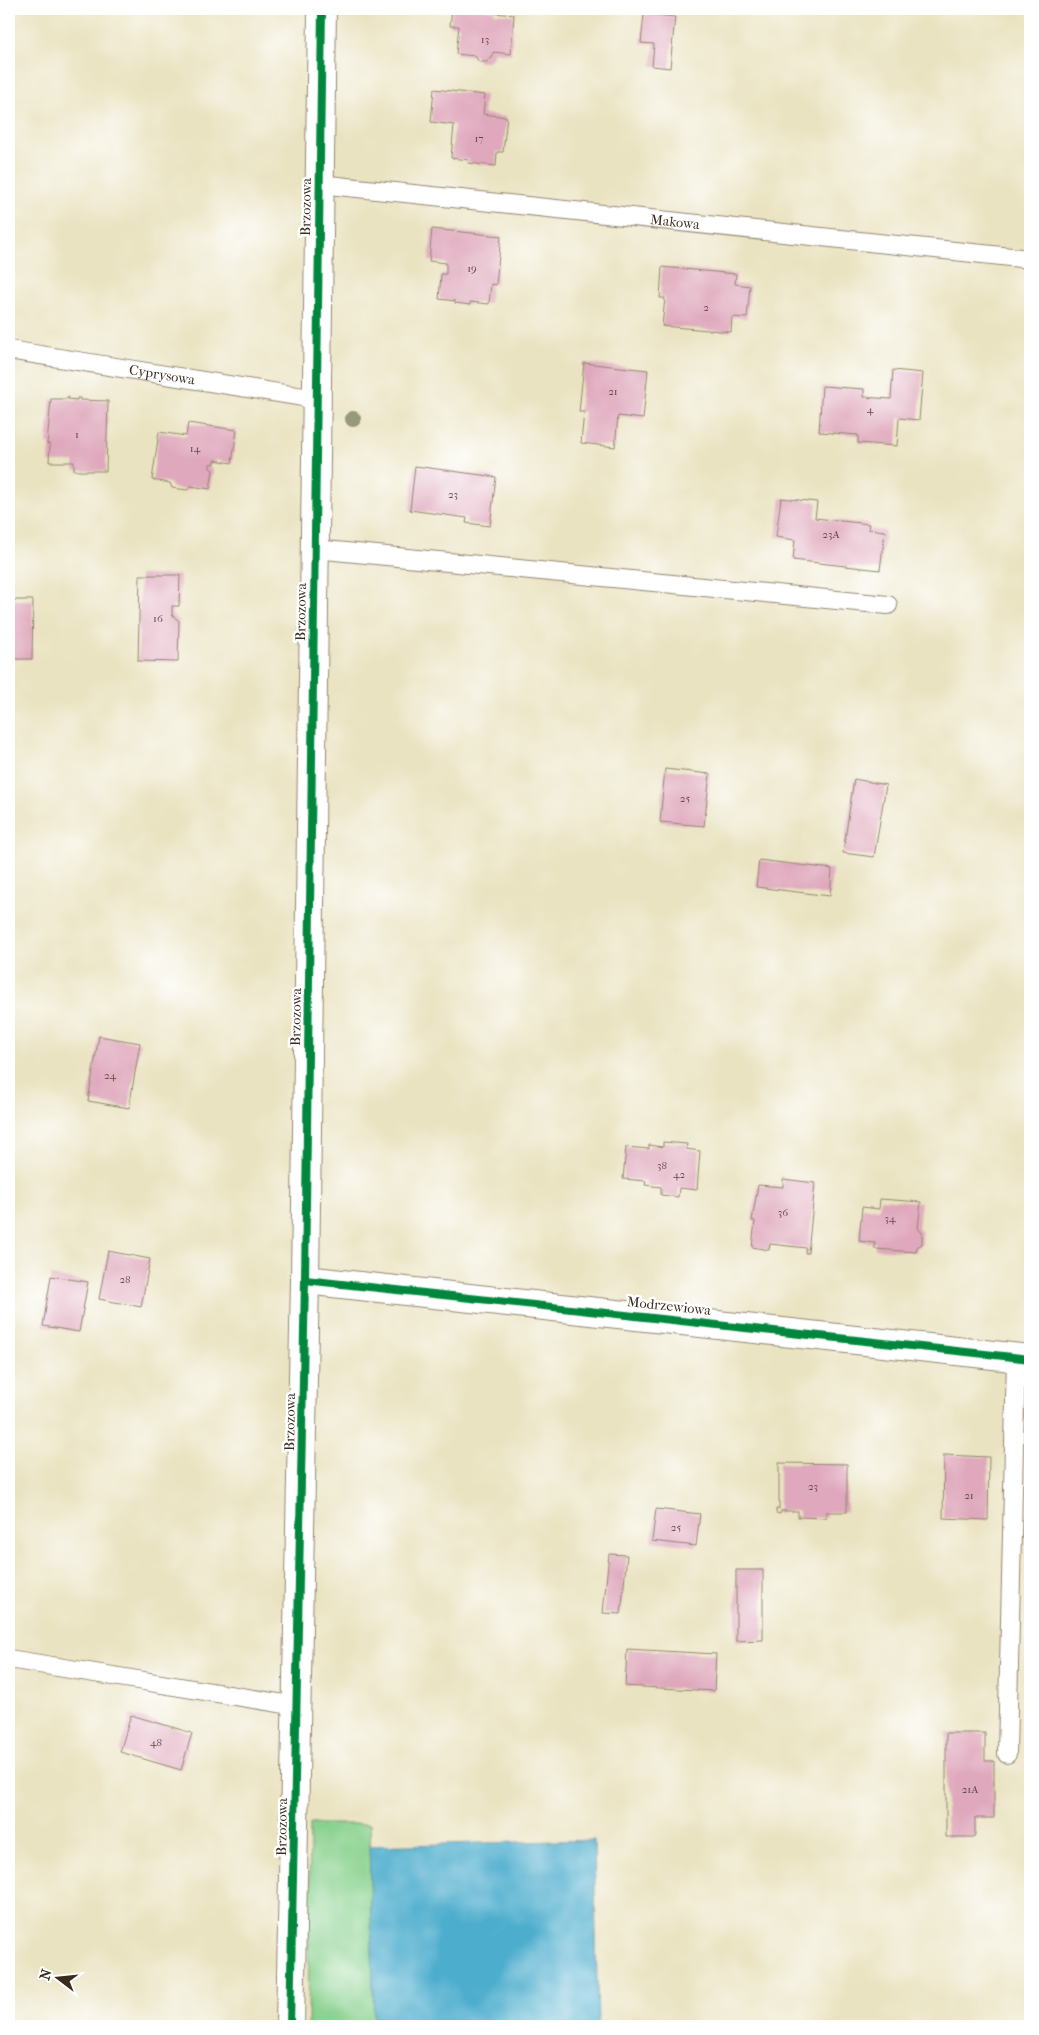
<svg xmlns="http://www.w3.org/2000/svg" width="1039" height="2035" font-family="'IM FELL French Canon',serif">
  <rect width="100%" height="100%" fill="#fff"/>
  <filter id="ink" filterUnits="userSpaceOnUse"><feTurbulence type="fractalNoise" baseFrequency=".02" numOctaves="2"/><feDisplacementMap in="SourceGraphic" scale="10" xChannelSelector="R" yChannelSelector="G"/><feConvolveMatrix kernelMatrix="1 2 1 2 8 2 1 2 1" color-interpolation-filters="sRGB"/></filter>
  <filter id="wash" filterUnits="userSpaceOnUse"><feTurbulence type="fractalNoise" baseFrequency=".0096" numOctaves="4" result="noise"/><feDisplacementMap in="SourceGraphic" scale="20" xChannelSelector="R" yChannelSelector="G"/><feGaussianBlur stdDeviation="1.12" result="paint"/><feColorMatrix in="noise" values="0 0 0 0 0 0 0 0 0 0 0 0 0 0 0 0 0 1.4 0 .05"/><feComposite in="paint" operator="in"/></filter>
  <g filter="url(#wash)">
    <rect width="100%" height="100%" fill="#eae3c1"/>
    <!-- green -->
    <polygon fill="#87d08c" stroke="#617d55" points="310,1824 370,1824 374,2026 308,2026"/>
    <!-- water -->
    <polygon fill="#4eadcd" stroke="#446c76" points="594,1840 598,2026 374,2026 369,1846"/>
    <g id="blocks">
      <!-- building -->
      <g fill="#dfa8bc">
        <polygon points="452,9 484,9 495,11 494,13 514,15 511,54 493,52 493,57 486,62 479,62 475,56 456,54 459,26 450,26"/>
        <polygon points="644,14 675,17 670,68 652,66 654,44 641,43"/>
        <polygon points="434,89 485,95 483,114 507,117 503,152 497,152 496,166 468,163 469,160 451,158 454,125 431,122"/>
        <polygon points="432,229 501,236 496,285 491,284 489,304 470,302 470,305 455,303 455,301 439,299 441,274 446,274 446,263 429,261"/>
        <polygon points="662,267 736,274 735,284 750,286 747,318 732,317 731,332 662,326 665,298 660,298"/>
        <polygon points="584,363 648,370 643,419 618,416 615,447 581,443 584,412 579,412"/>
        <polygon points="893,370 923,373 919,420 899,418 897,446 858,443 858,435 819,432 822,386 864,389 864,397 891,399"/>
        <polygon points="69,397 68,399 77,400 77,398 80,398 80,400 108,401 106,471 79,471 74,470 74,462 49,462 50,444 47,444 51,399 66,399"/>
        <polygon points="188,423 237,430 232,463 215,460 215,463 210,464 210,468 213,470 210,489 191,486 188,490 172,488 170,483 152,480 159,432 186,436"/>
        <polygon points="415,466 496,477 490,526 466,523 467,518 410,510"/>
        <polygon points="781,498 817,502 815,518 869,524 868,529 885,531 880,570 793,560 795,540 776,537"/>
        <polygon points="140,575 180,575 179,606 172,606 172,615 179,621 178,662 138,661"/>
        <polygon points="9,600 33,600 32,659 9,659"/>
        <polygon points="665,769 710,774 704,826 660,822"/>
        <polygon points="854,779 886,785 874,857 843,853"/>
        <polygon points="759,860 832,869 830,896 756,887"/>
        <polygon points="99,1036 140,1043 129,1108 88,1101"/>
        <polygon points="663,1142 687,1144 686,1149 700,1151 697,1190 679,1188 678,1197 661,1195 661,1187 645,1185 646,1181 623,1179 626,1147 649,1149 649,1145 663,1147"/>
        <polygon points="783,1179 815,1183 808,1253 805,1253 806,1248 770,1244 769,1250 752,1247 755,1221 752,1221 758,1185 783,1187"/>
        <polygon points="880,1199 921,1202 918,1228 922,1233 922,1244 917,1247 916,1252 875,1249 875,1243 859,1241 862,1207 879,1209"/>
        <polygon points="108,1251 150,1259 141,1307 99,1299"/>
        <polygon points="51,1276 88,1282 79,1332 43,1326"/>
        <polygon points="944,1455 989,1457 988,1520 943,1518"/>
        <polygon points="779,1463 847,1464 847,1512 826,1512 826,1518 798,1517 798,1511 781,1511 780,1514 776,1513 776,1509 779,1509"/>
        <polygon points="656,1509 700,1514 696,1546 652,1541"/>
        <polygon points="609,1554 627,1555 621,1614 603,1613"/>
        <polygon points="736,1570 763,1570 763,1640 736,1641"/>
        <polygon points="627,1649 716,1654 714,1691 625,1686"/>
        <polygon points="131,1715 192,1733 181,1770 120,1752"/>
        <polygon points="946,1733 985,1733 985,1761 994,1761 994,1818 975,1818 975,1837 946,1837"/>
      </g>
    </g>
  </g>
  <g filter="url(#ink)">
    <use href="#blocks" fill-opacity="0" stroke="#928670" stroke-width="1"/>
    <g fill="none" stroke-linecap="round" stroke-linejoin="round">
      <defs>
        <g id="service">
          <path id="s1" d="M319,184l711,75"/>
          <path id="s2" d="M9,350l307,49"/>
          <polyline points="315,549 888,605"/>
          <polyline points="9,1659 297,1706"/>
          <polyline points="1007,1754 1016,1357"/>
        </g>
        <g id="minor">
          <polyline points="305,1280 1030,1359"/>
          <polyline points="290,2026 305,1280 322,9"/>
        </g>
      </defs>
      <!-- service casing -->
      <use href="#service" stroke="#928670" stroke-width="20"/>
      <!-- minor casing -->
      <use href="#minor" stroke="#928670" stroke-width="30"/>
      <!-- service -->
      <use href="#service" stroke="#fff" stroke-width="18"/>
      <!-- minor -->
      <use href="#minor" stroke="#fff" stroke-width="28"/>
      <defs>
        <g id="cycleway">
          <polyline points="305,1280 1030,1359"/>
          <polyline points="290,2026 305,1280 322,9"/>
        </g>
      </defs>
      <!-- cycleway casing -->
      <use href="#cycleway" stroke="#fff" stroke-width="11"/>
      <!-- cycleway -->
      <use href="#cycleway" stroke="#00873e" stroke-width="8"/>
    </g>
    <!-- trees -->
    <circle fill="#96997a" cx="353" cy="419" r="8"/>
  </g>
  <g text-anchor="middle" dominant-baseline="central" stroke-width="5" stroke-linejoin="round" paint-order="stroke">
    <!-- number labels -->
    <g font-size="11" fill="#644a46">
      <text x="485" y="39">13</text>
      <text x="479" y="138">17</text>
      <text x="472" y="268">19</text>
      <text x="706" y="307">2</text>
      <text x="613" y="391">21</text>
      <text x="870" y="409">4</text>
      <text x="77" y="434">1</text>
      <text x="195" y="448">14</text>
      <text x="453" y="494">23</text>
      <text x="831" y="534">23A</text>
      <text x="158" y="618">16</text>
      <text x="685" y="798">25</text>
      <text x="110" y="1075">24</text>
      <text x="662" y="1165">38</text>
      <text x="679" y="1174">42</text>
      <text x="783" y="1212">36</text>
      <text x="890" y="1218">34</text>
      <text x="125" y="1279">28</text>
      <text x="813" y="1486">23</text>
      <text x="969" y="1495">21</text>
      <text x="676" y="1527">25</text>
      <text x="156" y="1742">48</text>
      <text x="970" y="1789">21A</text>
    </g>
    <!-- street labels -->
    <g font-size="14" fill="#3b2a1e" stroke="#fff">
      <text transform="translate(306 207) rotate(-89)">Brzozowa</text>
      <text stroke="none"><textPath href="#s1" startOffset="358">Makowa</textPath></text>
      <text stroke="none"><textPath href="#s2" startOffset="155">Cyprysowa</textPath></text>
      <text transform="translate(301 612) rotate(-89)">Brzozowa</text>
      <text transform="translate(296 1017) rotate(-89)">Brzozowa</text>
      <text transform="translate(669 1306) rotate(6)">Modrzewiowa</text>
      <text transform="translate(290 1422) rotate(-89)">Brzozowa</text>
      <text transform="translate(282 1827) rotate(-89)">Brzozowa</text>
    </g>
  </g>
  <!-- margin -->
  <rect width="1039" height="2035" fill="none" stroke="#fff" stroke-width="30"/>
  <!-- north arrow -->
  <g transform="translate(58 1978) rotate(286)" stroke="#ffffff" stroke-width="4" paint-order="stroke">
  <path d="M0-4L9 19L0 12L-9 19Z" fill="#3b2a1e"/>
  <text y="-8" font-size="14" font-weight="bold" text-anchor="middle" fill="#3b2a1e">N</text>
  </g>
</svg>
